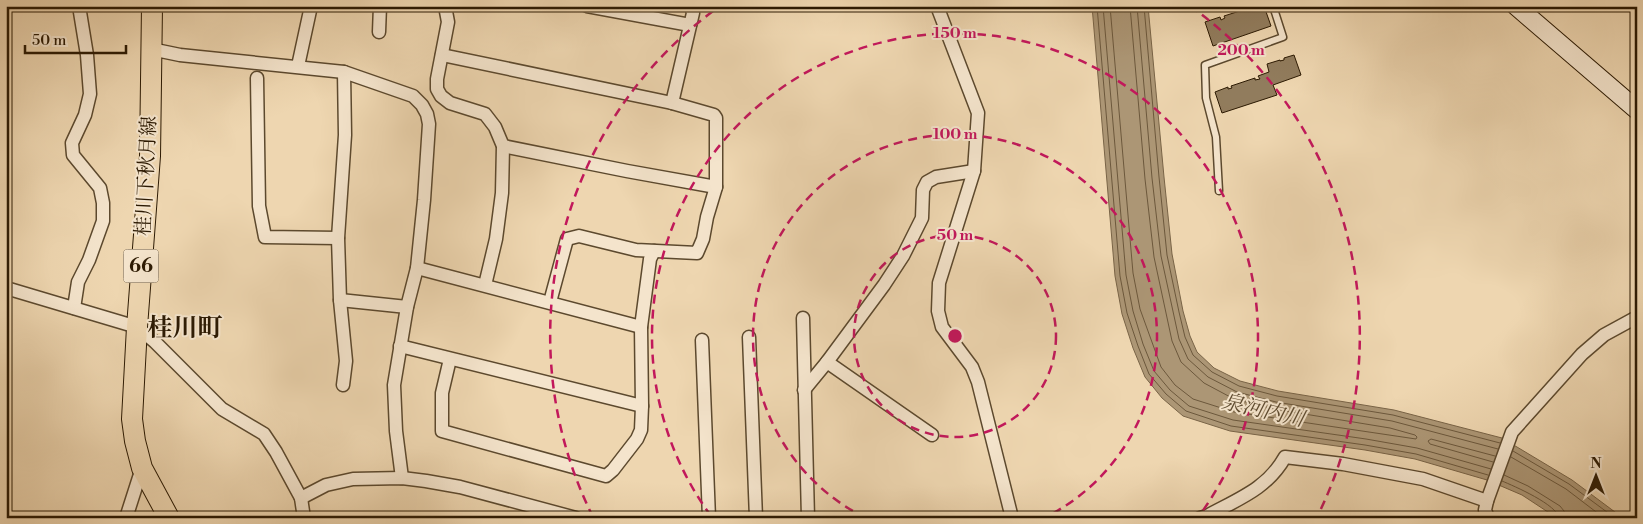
<svg xmlns="http://www.w3.org/2000/svg" width="1643" height="524" font-family="'Libre Bodoni','Noto Serif JP',serif">
  <rect width="100%" height="100%" fill="#eed6b0"/>
  <filter id="stains"><feTurbulence type="fractalNoise" baseFrequency=".004" numOctaves="4"/><feColorMatrix values="0 0 0 0 .2 0 0 0 0 .09 0 0 0 0 .02 0 0 0 .5 -.17"/></filter>
  <radialGradient id="worn" r=".72"><stop offset=".6" stop-color="#630" stop-opacity="0"/><stop offset="1" stop-color="#630" stop-opacity=".3"/></radialGradient>
  <!-- water -->
  <polygon fill="#ac9675" stroke="#796447" points="1092,6 1148,6 1164,177 1172,254 1183,311 1190,336 1197,352 1214,368 1240,381 1278,391 1394,410 1502,438 1572,480 1623,518 1557,518 1522,495 1487,480 1415,459 1365,450 1230,431 1183,416 1162,398 1145,377 1133,348 1122,314 1115,276"/>
  <g fill="none" stroke-linecap="round" stroke-linejoin="round">
    <!-- shore -->
    <g stroke="#6c583c" stroke-width="1">
      <polyline points="1097,6 1120,276 1127,313 1138,346 1149,374 1166,394 1186,411 1231,426 1365,445 1416,454 1488,475"/>
      <polyline points="1103,6 1126,275 1133,311 1143,344 1154,371 1170,390 1189,406 1233,420 1366,439 1417,448 1491,469"/>
      <polyline points="1110,6 1133,273 1140,309 1161,367 1175,385 1193,399 1234,412 1416,439 1417,437 1415,435 1390,428 1274,409 1234,399 1204,383 1181,362 1172,341 1154,257 1145,179 1130,6"/>
      <polyline points="1137,6 1152,178 1161,256 1179,339 1188,359 1208,377 1237,392 1276,402 1392,421 1498,449"/>
      <polyline points="1144,6 1159,177 1167,255 1179,312 1185,337 1193,355 1212,372 1239,386 1277,396 1393,415 1500,443"/>
      <polyline points="1513,451 1569,484 1615,518"/>
      <polyline points="1511,457 1566,489 1604,518"/>
      <polyline points="1493,462 1430,444 1428,441 1431,439 1495,456"/>
      <polyline points="1504,475 1528,486 1560,506 1564,511 1566,518"/>
      <path d="M1502,481c12,5 56,24 57,37"/>
    </g>
  </g>
  <!-- building -->
  <g fill="#917c5d" stroke="#2c1a03">
    <polygon points="1250,6 1264,6 1271,26 1213,46 1205,22 1220,17 1221,20 1225,18 1224,16 1246,9 1246,11 1251,9"/>
    <polygon points="1294,55 1301,75 1273,85 1277,95 1222,113 1215,92 1228,87 1228,89 1232,88 1231,86 1255,78 1255,80 1260,79 1258,76 1269,72 1267,64 1280,60 1280,61 1284,60 1284,58"/>
  </g>
  <g fill="none" stroke-linecap="round" stroke-linejoin="round">
    <defs>
      <polyline id="lane" points="1219,191 1216,137 1206,98 1205,65 1283,37 1273,6"/>
      <g id="street">
        <polyline points="445,6 448,22 437,79 437,89 441,96 450,103 485,114 495,127 503,146 502,193 496,239 485,285"/>
        <polyline points="587,6 690,25"/>
        <polyline points="937,6 978,113 974,171 939,283 938,311 942,327 972,367 978,382 1012,518"/>
        <polyline points="379,32 380,6"/>
        <polyline points="151,49 180,55 344,72 413,96 422,105 427,114 429,124 424,200 417,268 407,307 394,385 396,431 402,478"/>
        <polyline points="442,55 672,103 714,115 716,118 716,187 707,217 703,239 697,253 636,250 579,236 567,239 550,302"/>
        <polyline points="298,66 311,6"/>
        <polyline points="257,78 259,206 265,237 338,238"/>
        <polyline points="672,103 693,13 691,6"/>
        <polyline points="503,146 627,171 716,187"/>
        <polyline points="417,268 641,327"/>
        <polyline points="6,288 137,327 155,342 222,409 264,434 276,452 301,498 304,518"/>
        <polyline points="340,300 407,307"/>
        <polyline points="74,308 78,282 89,260 103,221 103,203 100,188 73,155 72,143 85,115 90,94 87,55 79,6"/>
        <polyline points="803,318 808,518"/>
        <polyline points="749,337 756,518"/>
        <polyline points="702,340 709,518"/>
        <polyline points="400,346 642,406"/>
        <polyline points="450,359 442,393 442,431 606,476 613,470 637,439 641,430 642,406 641,327 650,259 654,251"/>
        <polyline points="827,362 932,435"/>
        <polyline points="343,385 346,361 340,300 338,238 345,135 344,72"/>
        <polyline points="804,390 827,362 884,285 903,256 922,218 923,190 927,182 936,177 974,171"/>
        <polyline points="301,498 326,485 353,479 402,478 426,481 460,487 576,518"/>
        <polyline points="126,518 142,468"/>
        <path d="M1200,518l7,-2c31,-17 60,-27 78,-59l58,7 80,15 64,22"/>
        <polyline points="1488,518 1485,510 1487,501 1512,432 1582,354 1604,335 1637,317"/>
      </g>
      <polyline id="secondary" points="1516,6 1637,110"/>
      <polyline id="primary" points="152,6 150,156 137,327 132,419 135,441 142,468 169,518"/>
    </defs>
    <!-- lane casing -->
    <use href="#lane" stroke="#5c492e" stroke-width="9"/>
    <!-- street casing -->
    <use href="#street" stroke="#5c492e" stroke-width="15"/>
    <!-- secondary casing -->
    <use href="#secondary" stroke="#2c1a03" stroke-width="20"/>
    <!-- primary casing -->
    <use href="#primary" stroke="#2c1a03" stroke-width="22"/>
    <!-- lane -->
    <use href="#lane" stroke="#f4e4cc" stroke-width="6"/>
    <!-- street -->
    <use href="#street" stroke="#f4e4cc" stroke-width="12"/>
    <!-- secondary -->
    <use href="#secondary" stroke="#f4e4cc" stroke-width="18"/>
    <!-- primary -->
    <use href="#primary" stroke="#eed6b0" stroke-width="20"/>
  </g>
  <!-- distance rings -->
  <g fill="none" stroke="#c2185b" stroke-width="2.5" stroke-dasharray="9 6">
    <circle cx="955" cy="336" r="101"/>
    <path d="M866 518A202 202 0 1 1 1044 518"/>
    <path d="M711 516A303 303 0 1 1 1199 516"/>
    <path d="M593 517A405 405 0 0 1 720 6M1190 6A405 405 0 0 1 1317 517"/>
  </g>
  <g text-anchor="middle" dominant-baseline="central" stroke-width="4" stroke-linejoin="round" paint-order="stroke">
    <!-- shield labels -->
    <rect fill="#f4e4cc" stroke="#68573f" stroke-width="1" x="123.5" y="249.5" width="35" height="33" rx="4"/>
    <g font-size="19" font-weight="bold" fill="#2c1a03">
      <text x="141" y="266">66</text>
    </g>
    <!-- street labels -->
    <g font-size="20" fill="#2c1a03" stroke="#f4e4cc">
      <text transform="translate(147 176) rotate(-87)">桂川下秋月線</text>
    </g>
    <!-- water labels -->
    <g font-size="21" font-style="italic" fill="#5f4c31" stroke="#f4e4cc">
      <text transform="translate(1263 411) rotate(13)">泉河内川</text>
    </g>
    <!-- district labels -->
    <g font-size="25" font-weight="bold" fill="#2c1a03" stroke="#f4e4cc">
      <text x="185" y="328">桂川町</text>
    </g>
  </g>
  <circle cx="955" cy="336" r="8" fill="#c2185b" stroke="#f4e4cc" stroke-width="2.5"/>
  <g font-size="15" text-anchor="middle" font-weight="bold" fill="#c2185b" stroke="#f4e4cc" stroke-width="4" stroke-linejoin="round" paint-order="stroke">
    <text x="955" y="38">150 m</text>
    <text x="1241" y="55">200 m</text>
    <text x="955" y="139">100 m</text>
    <text x="955" y="240">50 m</text>
  </g>
  <!-- margin -->
  <rect width="1643" height="524" fill="none" stroke="#eed6b0" stroke-width="25"/>
  <rect x="8" y="8" width="1628" height="509" fill="none" stroke="#2c1a03" stroke-width="2.5"/>
  <rect x="12" y="12" width="1618" height="499" fill="none" stroke="#2c1a03"/>
  <!-- north arrow -->
  <g transform="translate(1596 476)" stroke="#f4e4cc" stroke-width="4" paint-order="stroke">
  <path d="M0-4L9 19L0 12L-9 19Z" fill="#2c1a03"/>
  <text y="-8" font-size="14" font-weight="bold" text-anchor="middle" fill="#2c1a03">N</text>
  </g>
  <!-- scale -->
  <path d="M25 45v8h101v-8" fill="none" stroke="#2c1a03" stroke-width="2.5"/>
  <text x="32" y="45" font-size="15" fill="#2c1a03" stroke="#f4e4cc" stroke-width="4" paint-order="stroke">50 m</text>
  <rect width="100%" height="100%" filter="url(#stains)"/>
  <rect width="100%" height="100%" fill="url(#worn)"/>
</svg>
